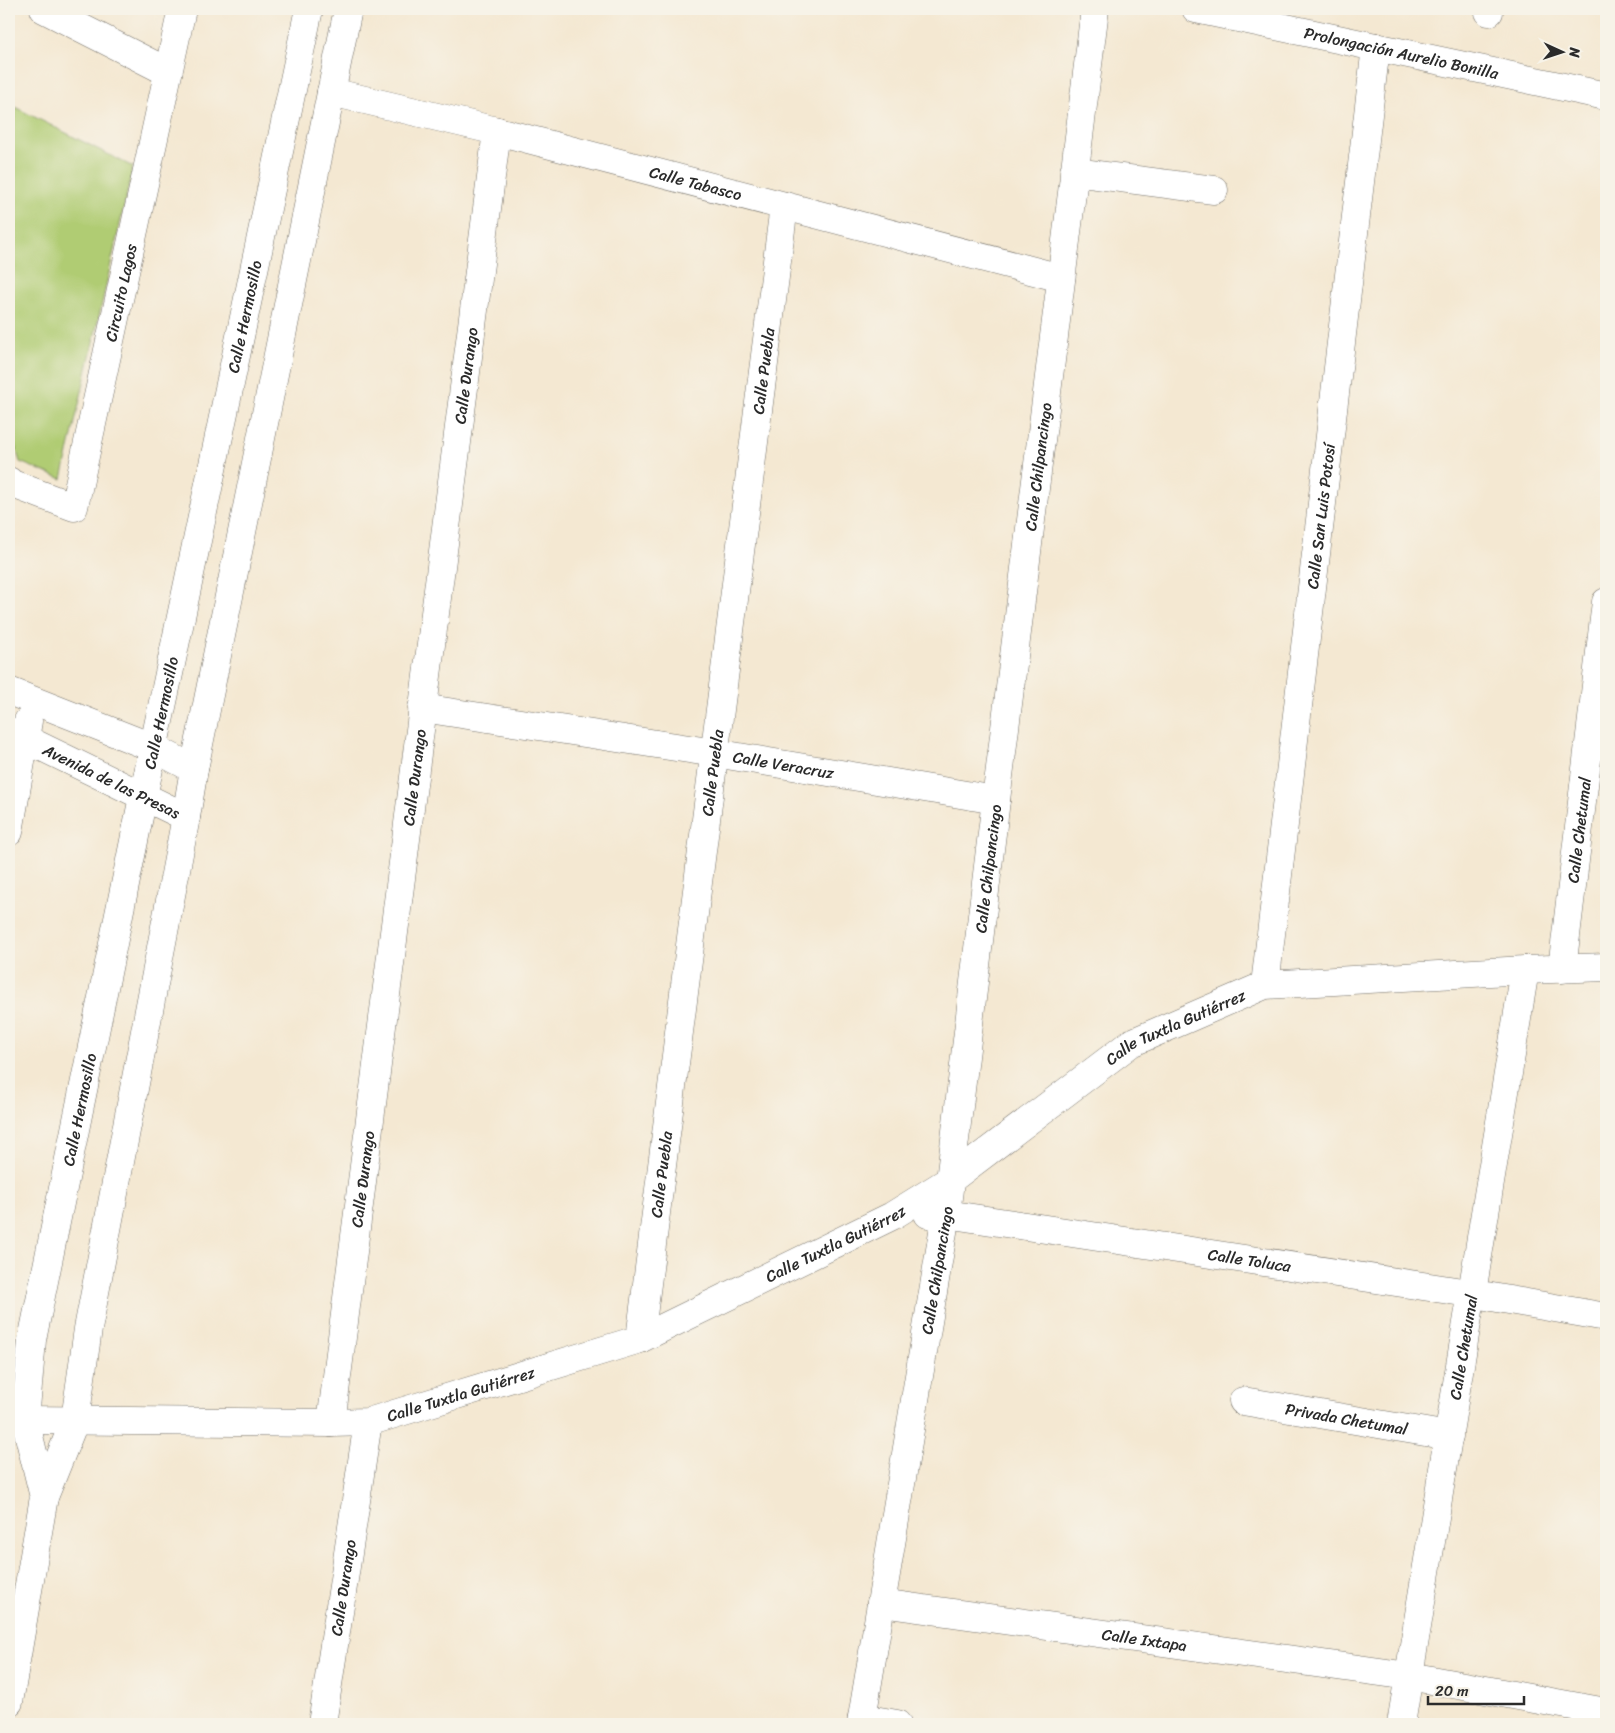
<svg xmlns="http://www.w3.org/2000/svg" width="1615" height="1733" font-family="Sriracha,sans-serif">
  <rect width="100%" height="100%" fill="#f7f3e8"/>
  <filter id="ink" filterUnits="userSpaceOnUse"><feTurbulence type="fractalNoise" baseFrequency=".02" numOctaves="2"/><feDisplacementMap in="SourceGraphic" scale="10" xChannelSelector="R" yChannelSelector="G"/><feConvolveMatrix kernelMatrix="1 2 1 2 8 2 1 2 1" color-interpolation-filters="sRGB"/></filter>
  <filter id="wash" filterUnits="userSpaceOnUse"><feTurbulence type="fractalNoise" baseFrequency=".0096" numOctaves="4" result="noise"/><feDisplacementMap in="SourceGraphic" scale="20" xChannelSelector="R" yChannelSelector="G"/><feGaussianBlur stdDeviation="1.12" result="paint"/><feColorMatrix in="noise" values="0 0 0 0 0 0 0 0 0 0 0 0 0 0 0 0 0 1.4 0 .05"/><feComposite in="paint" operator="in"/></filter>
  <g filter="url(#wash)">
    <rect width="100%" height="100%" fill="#f4e8d2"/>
    <!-- green -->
    <polygon fill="#b0cc73" stroke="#6e7c4f" points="9,104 133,167 62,479 20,462 9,425"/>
  </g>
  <g filter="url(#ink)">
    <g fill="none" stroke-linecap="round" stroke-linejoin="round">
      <defs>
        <g id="minor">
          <polyline points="44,9 168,72"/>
          <polyline points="1489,12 1489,9"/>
          <path id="s1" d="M331,92l166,39 564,147"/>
          <polyline points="1074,172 1214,190"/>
          <path id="s2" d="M9,481l1,2 64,24 108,-498"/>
          <polyline points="9,691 154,748 194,769"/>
          <path id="s3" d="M422,708l293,45 281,47"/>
          <path id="s4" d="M9,731l177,86"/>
          <polyline points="9,832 28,721"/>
          <path id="s5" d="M1562,969l44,-367"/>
          <path id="s6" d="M1265,985l111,-938"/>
          <path id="s7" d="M928,1214h18l523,79 137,24"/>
          <path id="s8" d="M640,1339l144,-1133"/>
          <path id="s9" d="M1243,1401l206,35"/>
          <path id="s10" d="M25,1420l306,3 37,-1 272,-83 252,-123 58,-36 181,-137 134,-58 260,-15 81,-3"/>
          <path id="s11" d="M331,1423l166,-1292"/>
          <path id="s12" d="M44,1497l-19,-77 7,-80 111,-543 166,-788"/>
          <path id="s13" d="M881,1603l528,73 197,36"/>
          <polyline points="9,1702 44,1497 75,1420 88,1329 186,817 194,769 348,9"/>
          <polyline points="862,1718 897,1724"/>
          <path id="s14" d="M322,1724l46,-302"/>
          <path id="s15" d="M861,1724l85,-510 50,-414 99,-791"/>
          <path id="s16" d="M1401,1724l124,-754"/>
        </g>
        <g id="tertiary">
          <path id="s17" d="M1196,9l410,87"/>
        </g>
      </defs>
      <!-- minor casing -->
      <use href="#minor" stroke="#716d65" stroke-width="29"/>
      <!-- tertiary casing -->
      <use href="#tertiary" stroke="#716d65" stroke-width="29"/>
      <!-- minor -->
      <use href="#minor" stroke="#fff" stroke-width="28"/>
      <!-- tertiary -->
      <use href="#tertiary" stroke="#fff" stroke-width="28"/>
    </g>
  </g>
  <g text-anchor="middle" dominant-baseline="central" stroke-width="5" stroke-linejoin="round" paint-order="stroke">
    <!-- street labels -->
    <g font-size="16" fill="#2b2b2b" stroke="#f7f3e8">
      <text stroke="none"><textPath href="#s17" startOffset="210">Prolongación Aurelio Bonilla</textPath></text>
      <text stroke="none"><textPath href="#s1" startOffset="376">Calle Tabasco</textPath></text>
      <text stroke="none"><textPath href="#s2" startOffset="290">Circuito Lagos</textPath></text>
      <text stroke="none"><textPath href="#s12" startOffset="1205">Calle Hermosillo</textPath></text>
      <text stroke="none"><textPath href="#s8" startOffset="976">Calle Puebla</textPath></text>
      <text stroke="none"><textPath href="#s11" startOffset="1056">Calle Durango</textPath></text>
      <text stroke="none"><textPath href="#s15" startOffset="1270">Calle Chilpancingo</textPath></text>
      <text stroke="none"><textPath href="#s6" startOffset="472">Calle San Luis Potosí</textPath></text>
      <text stroke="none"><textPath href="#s12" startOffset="800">Calle Hermosillo</textPath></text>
      <text stroke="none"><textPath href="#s3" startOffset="366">Calle Veracruz</textPath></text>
      <text stroke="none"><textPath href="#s8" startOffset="571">Calle Puebla</textPath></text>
      <text stroke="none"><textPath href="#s11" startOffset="651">Calle Durango</textPath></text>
      <text stroke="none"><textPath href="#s4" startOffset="114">Avenida de las Presas</textPath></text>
      <text stroke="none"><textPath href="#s5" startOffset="140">Calle Chetumal</textPath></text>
      <text stroke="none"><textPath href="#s15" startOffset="865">Calle Chilpancingo</textPath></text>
      <text stroke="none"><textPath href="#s10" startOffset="1250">Calle Tuxtla Gutiérrez</textPath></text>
      <text stroke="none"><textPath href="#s12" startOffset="395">Calle Hermosillo</textPath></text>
      <text stroke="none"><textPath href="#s8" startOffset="166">Calle Puebla</textPath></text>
      <text stroke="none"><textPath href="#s11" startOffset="246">Calle Durango</textPath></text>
      <text stroke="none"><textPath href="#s10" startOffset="845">Calle Tuxtla Gutiérrez</textPath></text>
      <text stroke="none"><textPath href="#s7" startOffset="325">Calle Toluca</textPath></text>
      <text stroke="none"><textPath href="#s15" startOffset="460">Calle Chilpancingo</textPath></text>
      <text stroke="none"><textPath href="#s16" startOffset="382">Calle Chetumal</textPath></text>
      <text stroke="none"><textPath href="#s10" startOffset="440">Calle Tuxtla Gutiérrez</textPath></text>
      <text stroke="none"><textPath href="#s9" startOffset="105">Privada Chetumal</textPath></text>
      <text stroke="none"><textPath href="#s14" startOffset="138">Calle Durango</textPath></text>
      <text stroke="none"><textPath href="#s13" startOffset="266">Calle Ixtapa</textPath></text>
    </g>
  </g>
  <!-- margin -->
  <rect width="1615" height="1733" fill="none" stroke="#f7f3e8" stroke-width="30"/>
  <!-- north arrow -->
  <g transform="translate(1562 52) rotate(93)" stroke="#f7f3e8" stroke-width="4" paint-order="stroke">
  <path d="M0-4L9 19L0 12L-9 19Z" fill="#2b2b2b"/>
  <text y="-8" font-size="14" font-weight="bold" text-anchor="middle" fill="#2b2b2b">N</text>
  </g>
  <!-- scale -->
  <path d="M1428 1696v8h96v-8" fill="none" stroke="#2b2b2b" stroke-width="2.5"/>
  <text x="1435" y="1696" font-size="15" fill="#2b2b2b" stroke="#f7f3e8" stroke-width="4" paint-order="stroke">20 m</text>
</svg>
